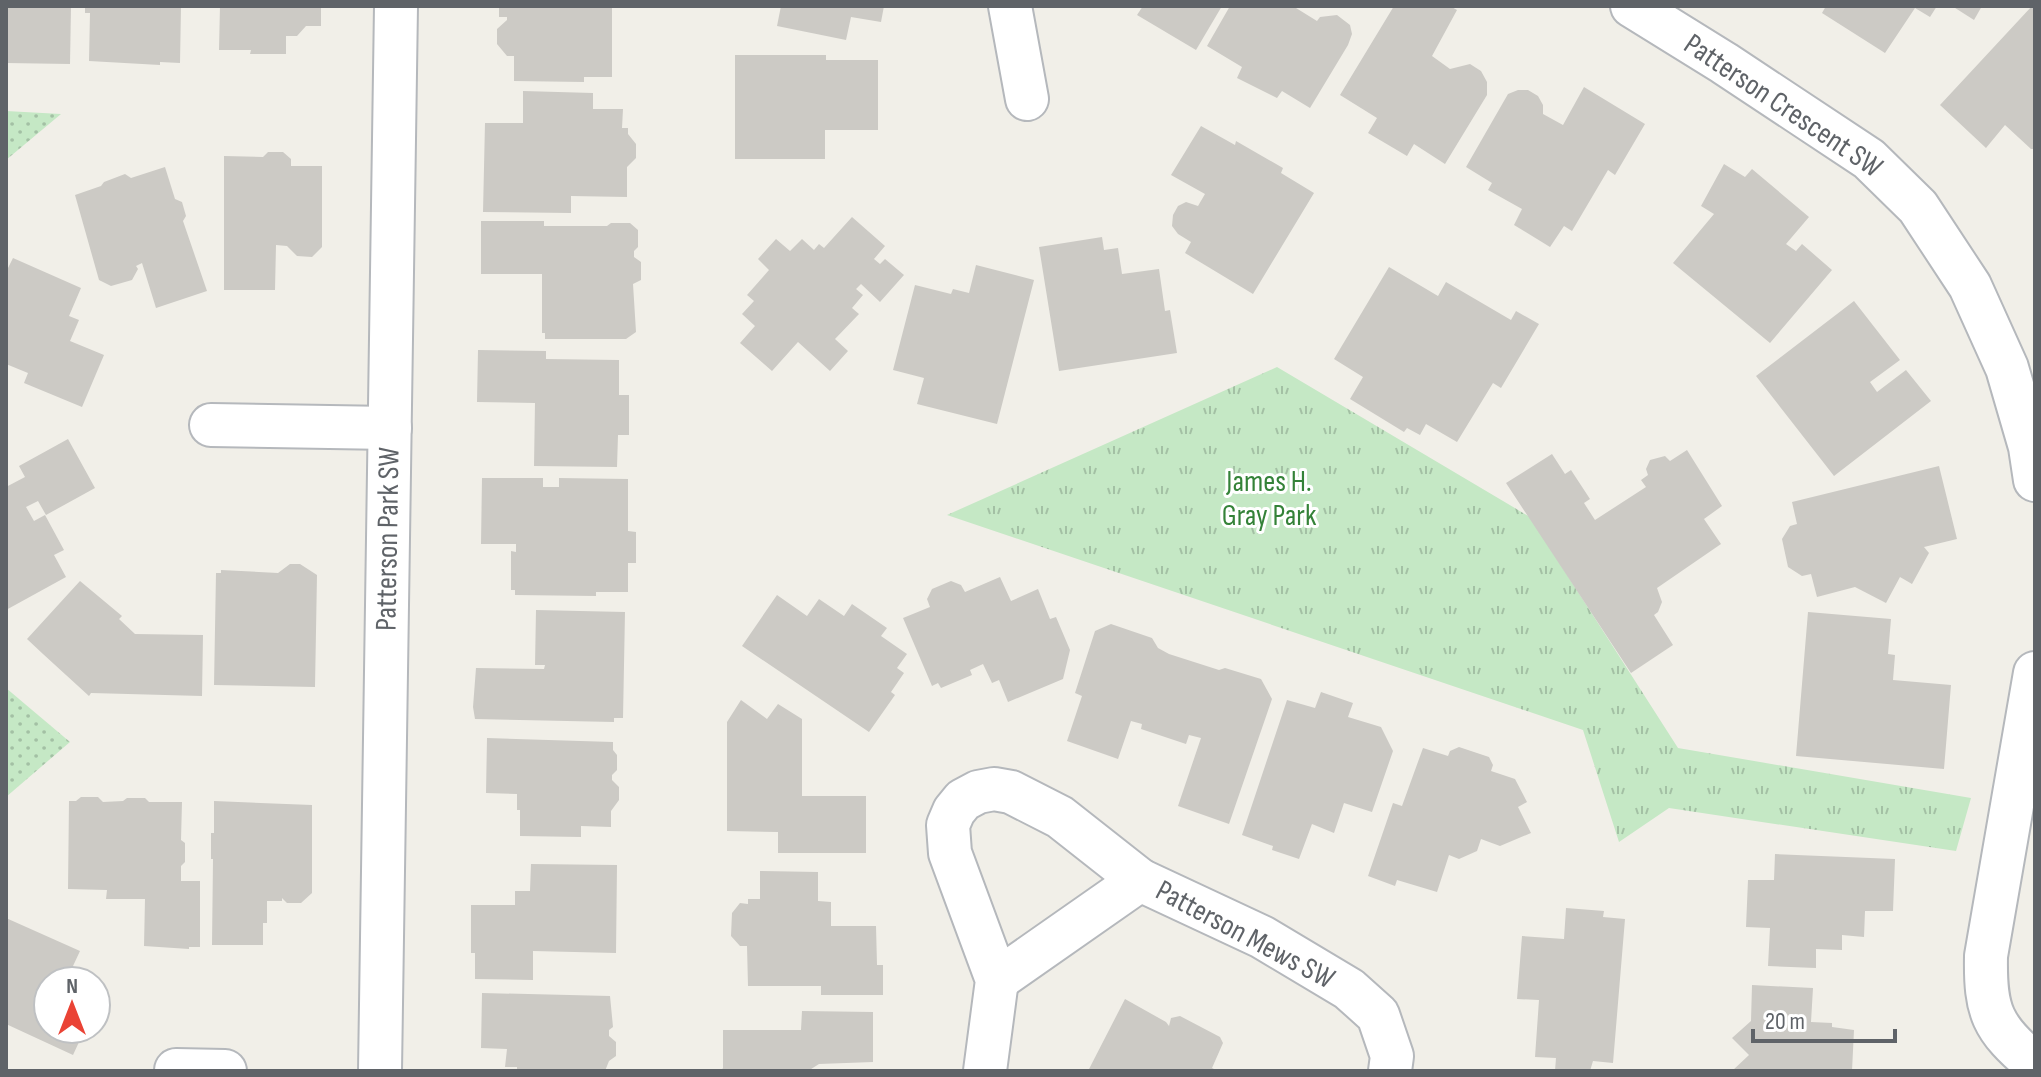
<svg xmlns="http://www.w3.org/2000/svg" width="2041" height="1077" font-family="'Sofia Sans Condensed',sans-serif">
  <defs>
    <pattern id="grass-dots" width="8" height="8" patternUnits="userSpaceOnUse" patternTransform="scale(2)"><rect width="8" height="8" fill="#c5e8c5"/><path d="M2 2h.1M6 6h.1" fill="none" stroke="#a3c0a4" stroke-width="1.8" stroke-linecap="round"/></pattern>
    <pattern id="park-tufts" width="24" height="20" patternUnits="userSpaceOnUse" patternTransform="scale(2)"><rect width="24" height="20" fill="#c5e8c5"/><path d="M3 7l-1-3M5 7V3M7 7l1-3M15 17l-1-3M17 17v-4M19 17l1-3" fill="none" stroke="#a3c0a4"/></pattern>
  </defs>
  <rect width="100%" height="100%" fill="#f1efe8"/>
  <!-- grass -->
  <g fill="url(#grass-dots)">
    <polygon points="6,111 61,114 6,160"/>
    <polygon points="6,688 70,742 6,797"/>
  </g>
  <!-- park -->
  <polygon fill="url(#park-tufts)" points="1277,367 1530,517 1678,748 1971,798 1956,851 1669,808 1619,842 1583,730 947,515"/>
  <!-- building -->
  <g fill="#cccac5">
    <polygon points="6,6 71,6 70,64 6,63"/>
    <polygon points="85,6 181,6 180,63 160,62 160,65 89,61 90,13 85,13"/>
    <polygon points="220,6 321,6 321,26 306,26 297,36 286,36 286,54 250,54 251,50 219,50"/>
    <polygon points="499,6 612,6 612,77 584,77 584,82 514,81 514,56 507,56 497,44 497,29 507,20 507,17 499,17"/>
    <polygon points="781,6 884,6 881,22 851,17 846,40 777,26"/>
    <polygon points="1143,6 1222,6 1196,50 1137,15"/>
    <polygon points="1230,6 1297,6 1296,8 1317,21 1320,17 1337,15 1350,25 1352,34 1348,45 1310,108 1282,91 1277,98 1237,78 1242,67 1207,46"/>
    <polygon points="1394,6 1450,6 1457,10 1432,56 1450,69 1470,64 1481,71 1487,82 1487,95 1445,164 1414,144 1407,156 1368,133 1377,118 1340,95"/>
    <polygon points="1826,6 1937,6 1930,17 1915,8 1885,53 1822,13"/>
    <polygon points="1952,6 1982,6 1974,20"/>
    <polygon points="2032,6 2035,6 2035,149 2031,149 2005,125 1986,148 1940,105"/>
    <polygon points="735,55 826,55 826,60 878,60 878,130 825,130 825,159 735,159"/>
    <polygon points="1584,87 1645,124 1615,175 1608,170 1572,231 1564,226 1550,247 1514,225 1522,209 1488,190 1492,183 1466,167 1508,94 1518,90 1528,90 1538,96 1543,105 1543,114 1563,125"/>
    <polygon points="523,91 593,93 593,109 623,109 622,128 628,128 628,134 636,144 636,158 627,167 627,197 571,196 571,213 483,212 485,123 523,123"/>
    <polygon points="1201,126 1235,145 1236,141 1283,168 1281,173 1314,193 1253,294 1185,253 1191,242 1178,234 1172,226 1173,215 1178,206 1186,202 1198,206 1205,194 1171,175"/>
    <polygon points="268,152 283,152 291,159 291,166 322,166 322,247 312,257 297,256 287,246 276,245 275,290 224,290 224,156 263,157"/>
    <polygon points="1724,164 1745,177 1752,169 1809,217 1786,244 1796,251 1802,244 1832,270 1770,343 1673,263 1714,214 1701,206"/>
    <polygon points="165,167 175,199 182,202 186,216 183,221 207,291 156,308 142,263 136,266 138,269 132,280 111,286 99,280 75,195 101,186 104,182 125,174 131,178"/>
    <polygon points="852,217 885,246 874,259 880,264 885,259 904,275 880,302 861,284 856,289 863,295 852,308 859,314 835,339 848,351 830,371 798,342 772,371 740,343 755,326 742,314 754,301 747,295 769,270 758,259 776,239 790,251 802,239 814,250 819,244 824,248"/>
    <polygon points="481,221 544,221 544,226 607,226 611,223 630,223 638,230 638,247 634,251 634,257 641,262 641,280 633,284 636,332 626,339 545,339 545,333 542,333 542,274 481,274"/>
    <polygon points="1102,237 1104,250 1118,248 1122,274 1159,269 1165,311 1170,310 1177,353 1059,371 1039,247"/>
    <polygon points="13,258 81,288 69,316 79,320 70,341 104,355 82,407 24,383 28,373 6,364 6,272"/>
    <polygon points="976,265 1034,280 997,424 917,404 924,378 893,370 915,285 951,294 953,289 969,293"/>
    <polygon points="1389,267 1438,296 1446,282 1511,320 1516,311 1539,324 1501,388 1493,383 1457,442 1426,424 1420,435 1407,428 1404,432 1350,399 1363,377 1334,359"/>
    <polygon points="1854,301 1900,360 1870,382 1877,392 1906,370 1931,401 1834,476 1756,376"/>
    <polygon points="478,350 546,351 546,359 619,360 619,395 629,395 629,435 618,435 617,467 534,466 535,403 477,402"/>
    <polygon points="68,439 95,488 46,515 38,501 26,507 34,521 45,515 64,550 54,555 66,577 6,610 6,487 25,477 19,466"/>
    <polygon points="1687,450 1722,506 1704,519 1721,544 1657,588 1662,602 1658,612 1654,615 1673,645 1631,673 1506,483 1552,454 1565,474 1571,470 1590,499 1584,503 1595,520 1646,487 1641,480 1648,475 1646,469 1650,460 1665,456 1670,461"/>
    <polygon points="1939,466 1957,539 1924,547 1929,553 1912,584 1900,577 1886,603 1855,587 1817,597 1811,574 1802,576 1788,567 1782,539 1790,526 1797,524 1792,502"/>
    <polygon points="482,478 543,478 543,487 559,487 559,478 628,479 628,531 636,532 636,563 628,563 628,592 596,592 596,596 515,595 515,590 511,590 511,551 516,552 516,544 481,544"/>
    <polygon points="290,564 300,564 317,575 315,687 214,685 216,573 221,573 221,570 278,573"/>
    <polygon points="1000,577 1011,601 1038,589 1050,619 1056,617 1070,650 1063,679 1008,702 999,680 992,683 983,664 970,670 972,675 941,688 938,683 932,686 903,618 930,607 927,599 932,589 951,581 961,585 965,592"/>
    <polygon points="80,581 122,616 119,619 135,634 203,635 202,696 91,693 89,696 43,654 27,639"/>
    <polygon points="777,595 807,616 819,599 844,616 852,604 887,628 881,636 907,654 897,668 904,673 891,692 895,695 869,732 742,646"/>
    <polygon points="536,610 625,612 623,718 614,718 614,722 475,719 473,707 476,668 544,669 545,665 535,665"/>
    <polygon points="1808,612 1891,619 1888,654 1895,655 1893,680 1951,685 1944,769 1796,756"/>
    <polygon points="1111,624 1152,638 1158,648 1169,654 1219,670 1225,668 1261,679 1272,699 1229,824 1178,806 1201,738 1189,735 1186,744 1141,729 1142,724 1131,721 1118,759 1067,741 1082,696 1075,693 1095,631"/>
    <polygon points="1321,692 1353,703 1348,717 1381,727 1393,751 1372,812 1344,803 1334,833 1312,824 1299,859 1272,850 1273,846 1242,835 1287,700 1315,708"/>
    <polygon points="741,700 767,719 778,704 802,719 802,796 866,796 866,853 778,853 778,832 727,831 727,722"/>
    <polygon points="487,738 613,742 613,750 617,755 617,770 612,775 612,780 619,787 619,800 611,811 611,827 581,826 581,837 520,836 520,810 517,810 517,794 486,793"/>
    <polygon points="1459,747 1489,757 1493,765 1491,771 1515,779 1527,802 1518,807 1531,833 1500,846 1481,839 1477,851 1459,859 1449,855 1437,892 1397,880 1395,886 1368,876 1393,803 1402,806 1423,748 1448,756 1450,751"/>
    <polygon points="81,797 98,797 103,802 123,801 127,798 145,798 149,802 182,802 181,840 185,843 185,862 181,866 181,881 200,881 200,947 189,947 189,949 144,946 145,899 106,899 107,890 68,889 69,801 76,801"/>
    <polygon points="214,801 312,805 312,893 301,903 287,903 282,898 282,901 267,901 267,923 263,923 263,945 212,945 213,859 211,859 211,833 214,833"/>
    <polygon points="1775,854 1895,859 1893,911 1865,911 1864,937 1842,935 1842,950 1816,949 1816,968 1768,966 1770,928 1746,927 1748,880 1774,880"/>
    <polygon points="531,864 617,865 616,953 533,951 533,980 475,979 475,953 471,953 471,905 515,905 515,891 530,891"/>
    <polygon points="760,871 818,872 818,901 831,902 831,926 876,926 877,965 883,965 883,995 821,995 821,986 748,986 747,946 740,946 731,936 732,913 740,903 748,904 748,899 760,899"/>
    <polygon points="1566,908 1604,911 1603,917 1625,919 1613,1063 1593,1061 1590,1071 1555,1071 1556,1058 1535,1057 1539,1000 1517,999 1522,936 1564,939"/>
    <polygon points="6,918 80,951 66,981 48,981 48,1029 85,1029 73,1055 6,1024"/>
    <polygon points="1752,985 1813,988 1811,1022 1832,1023 1832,1027 1854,1030 1852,1071 1732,1071 1749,1055 1732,1038 1751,1021"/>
    <polygon points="482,993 610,996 613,1027 609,1030 609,1036 616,1042 616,1056 609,1061 605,1071 517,1071 517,1067 505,1067 507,1049 481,1048"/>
    <polygon points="1125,999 1166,1022 1169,1026 1171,1018 1180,1016 1220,1037 1223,1043 1212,1068 1218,1071 1088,1071"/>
    <polygon points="802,1011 873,1012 873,1062 819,1064 808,1071 721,1071 723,1068 723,1030 801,1030"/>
  </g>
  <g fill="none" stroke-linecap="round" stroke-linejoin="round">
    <defs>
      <g id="minor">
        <polyline points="1010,6 1027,99"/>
        <polyline points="1632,6 1724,63 1869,159 1918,207 1970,286 2007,368 2030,447 2035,480"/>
        <polyline points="211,425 390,428"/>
        <path d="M2035,673l-49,283c-1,56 6,72 49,108"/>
        <polyline points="997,980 1140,880"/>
        <polyline points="176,1070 225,1071"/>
        <polyline points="380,1071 396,6"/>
        <polyline points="985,1071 997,980 950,853 948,825 954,811 963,800 978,792 994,789 1011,792 1060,817 1140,880 1262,937 1349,989 1378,1015 1392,1056 1390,1071"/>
      </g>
    </defs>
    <!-- minor casing -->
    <use href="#minor" stroke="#b5b8bc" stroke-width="46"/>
    <!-- minor -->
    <use href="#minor" stroke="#fff" stroke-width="42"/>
  </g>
  <g text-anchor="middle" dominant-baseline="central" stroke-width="6" stroke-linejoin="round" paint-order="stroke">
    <!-- street labels -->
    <g font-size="30" fill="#5f6368" stroke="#fff">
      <text transform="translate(1783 106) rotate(34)">Patterson Crescent SW</text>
      <text transform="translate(388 539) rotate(-89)">Patterson Park SW</text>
      <text transform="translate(1245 935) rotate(28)">Patterson Mews SW</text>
    </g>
    <!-- park labels -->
    <g font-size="30" fill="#348238" stroke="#fff">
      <text x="1269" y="482">James H.<tspan x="1269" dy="34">Gray Park</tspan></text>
    </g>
  </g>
  <!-- border -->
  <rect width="2041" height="1077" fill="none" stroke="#5f6368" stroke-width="16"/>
  <!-- north arrow -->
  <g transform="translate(72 1005)"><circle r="38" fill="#ffffff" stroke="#bfc1c3" stroke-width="2"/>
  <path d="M0-6L14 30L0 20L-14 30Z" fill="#ea4335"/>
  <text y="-12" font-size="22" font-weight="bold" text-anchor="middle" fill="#5f6368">N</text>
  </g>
  <!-- scale -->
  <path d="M1753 1029v12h142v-12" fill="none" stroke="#5f6368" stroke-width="4"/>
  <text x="1765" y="1029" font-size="24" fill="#5f6368" stroke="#ffffff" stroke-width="6" paint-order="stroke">20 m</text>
</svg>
